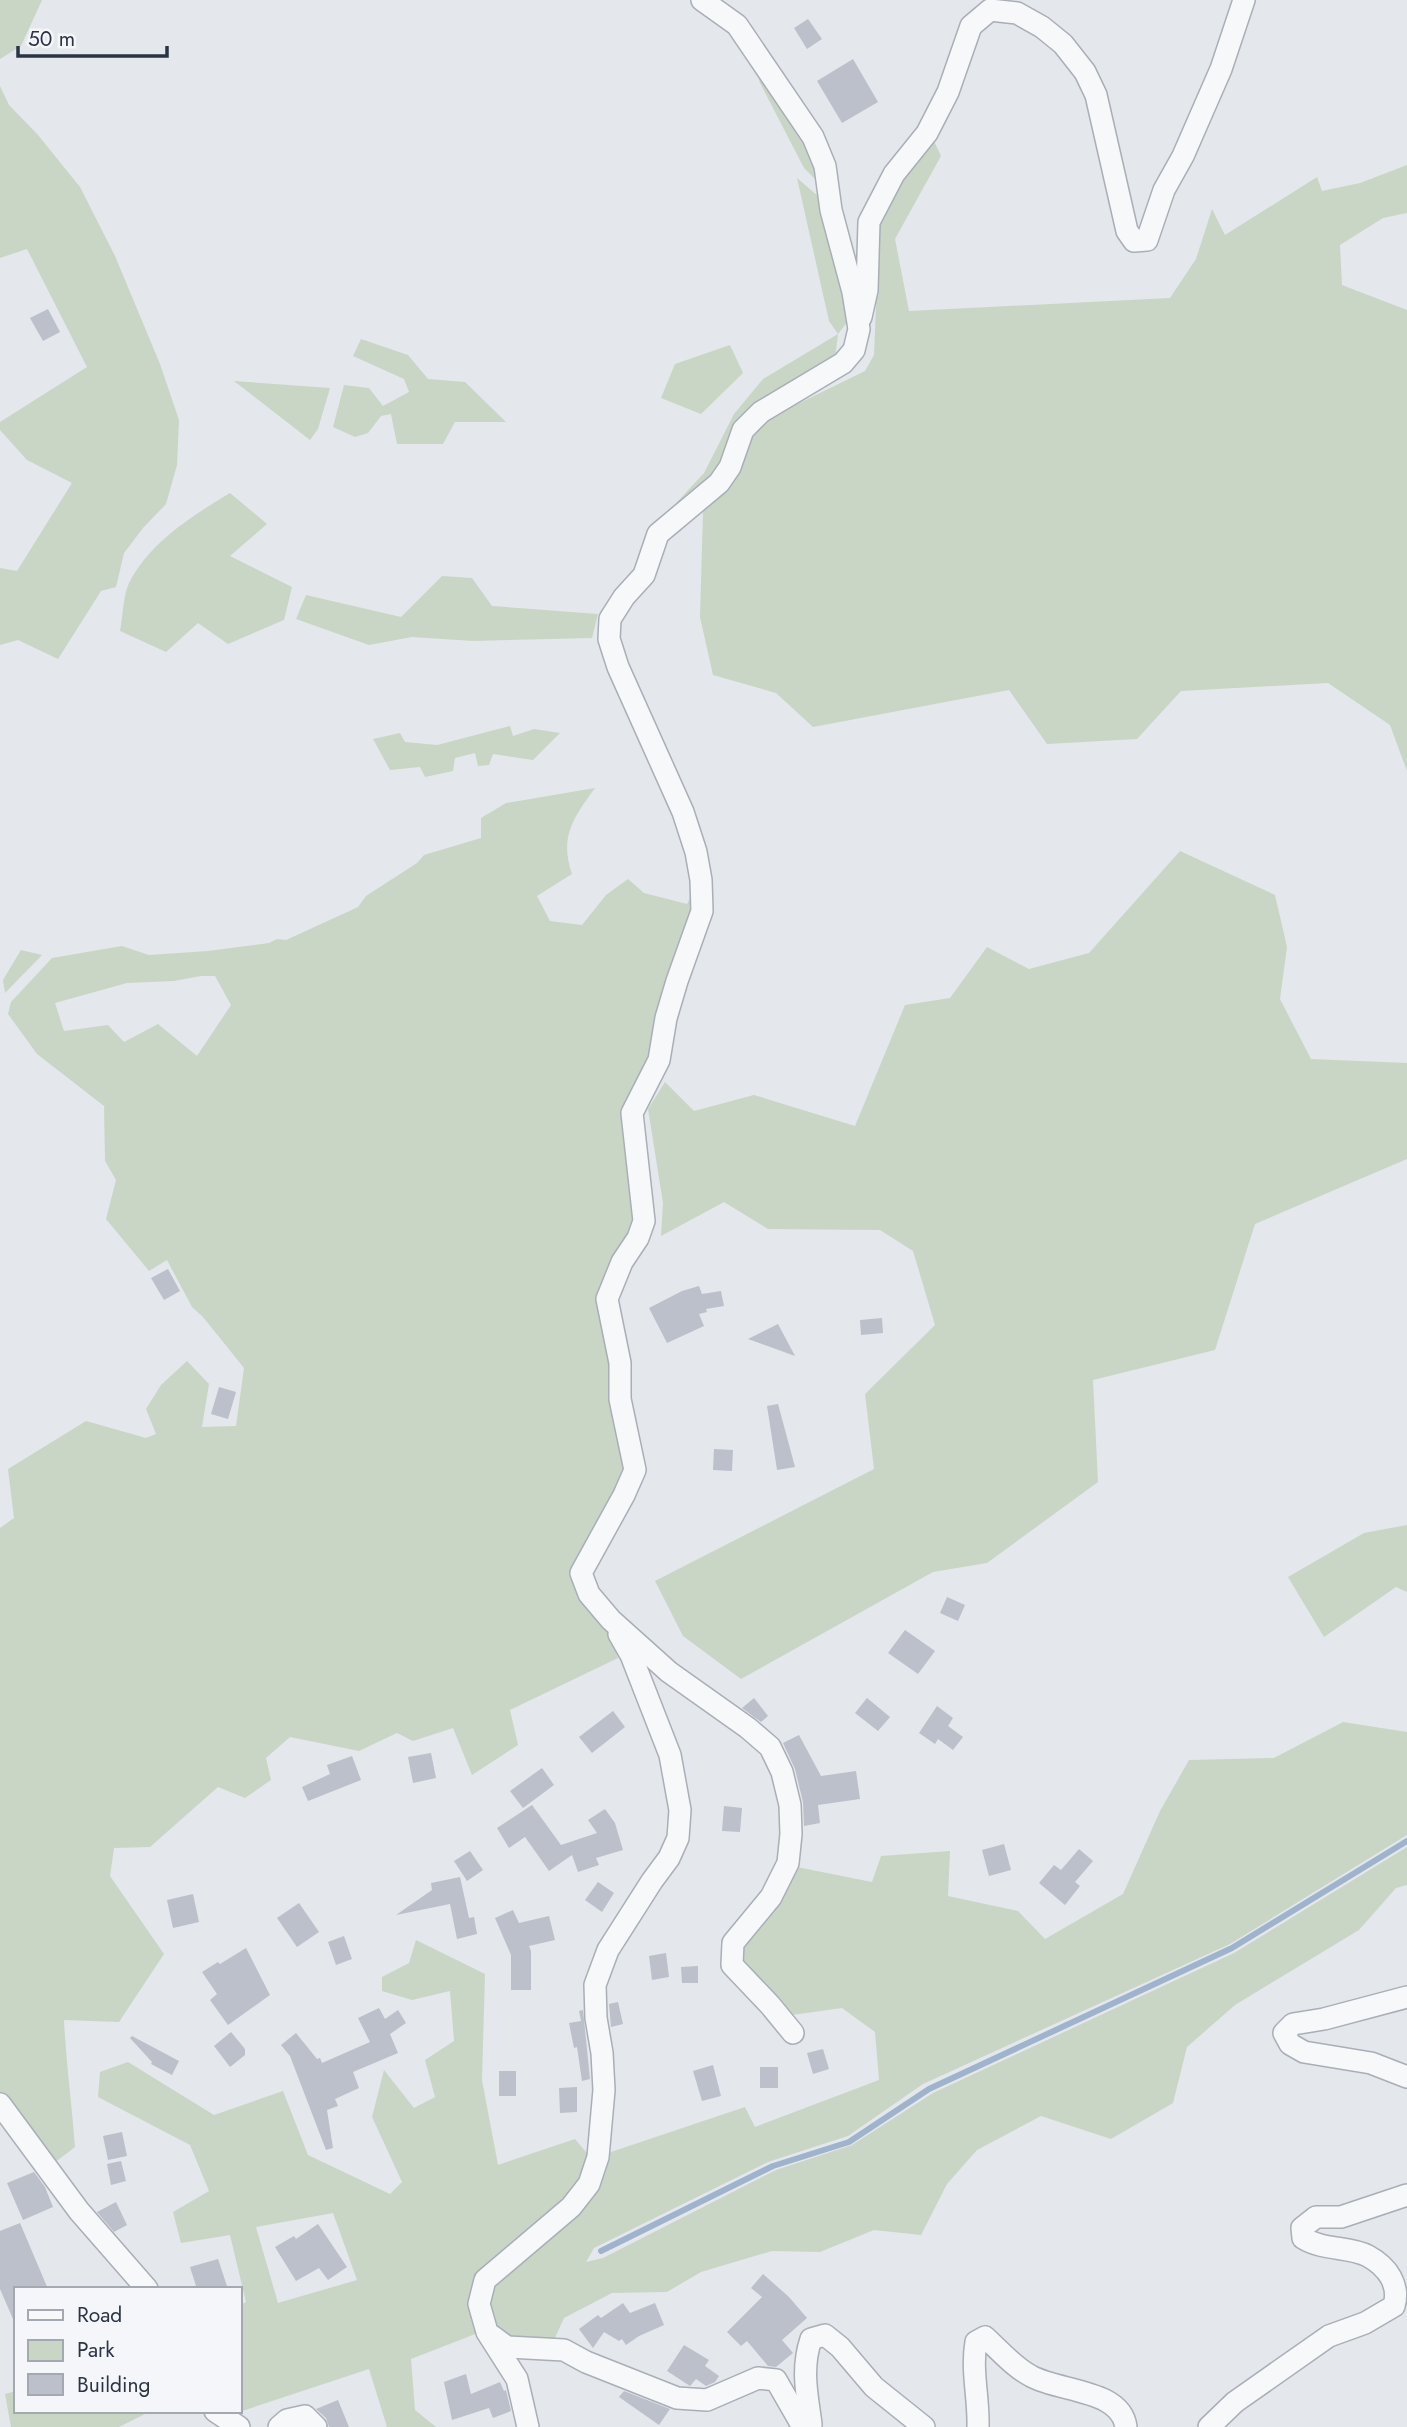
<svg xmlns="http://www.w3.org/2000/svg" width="1407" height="2427" font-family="Jost,sans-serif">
  <rect width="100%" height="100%" fill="#e4e7ec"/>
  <!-- green -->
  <g fill="#c9d6c5" fill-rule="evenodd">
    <polygon points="0,0 42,0 21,46 0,59"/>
    <polygon points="760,74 815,152 819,183 804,168 760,83 758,76"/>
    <polygon points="0,86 9,105 38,135 80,187 115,256 160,364 179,420 177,465 166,504 143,528 124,553 116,587 101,591 58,659 18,640 0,645 0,568 17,571 72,483 27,460 0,430 0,422 87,367 27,249 0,258"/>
    <polygon points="933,139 941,156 895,239 909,311 1170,298 1196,259 1212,209 1225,235 1317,177 1322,191 1360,183 1407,165 1407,213 1383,218 1340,245 1342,285 1407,310 1407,771 1390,725 1328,683 1181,691 1137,739 1047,744 1009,690 813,727 776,693 713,675 700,617 703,512 732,483 750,438 777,414 865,371 874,355 877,282 876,227 900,179"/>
    <polygon points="797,178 818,196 848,321 838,334 835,358 789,387 723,466 637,577 634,568 651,530 704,473 734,414 763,379 838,334 829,321"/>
    <polygon points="361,339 408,355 428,379 465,382 506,422 455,422 443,444 397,444 391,414 381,416 368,433 355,437 333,427 344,385 369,388 383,406 409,392 404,379 353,356"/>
    <polygon points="730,345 743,373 701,414 661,398 675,364"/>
    <polygon points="234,381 330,388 318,429 310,440"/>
    <path d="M230,493l37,31 -37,32 62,31 -8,33 -56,24 -30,-21 -32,29 -46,-21c3,-15 3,-35 9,-48 21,-41 63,-67 101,-90z"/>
    <polygon points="442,576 472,578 492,606 598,614 592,638 473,641 412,637 369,645 296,619 306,595 401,617"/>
    <polygon points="510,726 513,736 534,729 560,733 533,760 493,754 489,765 478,766 475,753 455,758 453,771 425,777 420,767 390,770 373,739 400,733 405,742 437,745"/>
    <path d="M595,788c-21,29 -36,49 -23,86l-35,22 13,25 32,4 24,-30 22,-16 16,14 43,11 10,-19 -2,31 -41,144 -16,26v135l-35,80 27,170 -46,81 34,106 -108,52 8,35 -46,30 -19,-47 -40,13 -16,-8 -38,18 -69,-14 -24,21 5,22 -26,18 -27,-11 -68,60 -36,1 -4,28 54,78 -45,68 -55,-2c2,43 8,85 11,127l-21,16 -54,-67v-568l14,-10 -6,-49 78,-48 60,17 10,-4 -10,-25 15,-24 26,-24 22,23 -7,43 34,-1 8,-58 -41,-51 -11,-10 -25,-47 -18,11 -43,-52 10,-39 -11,-19 -1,-55 -67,-52 -29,-40 3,-12 41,-44 70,-12 27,9 59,-4 61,-8 8,-4 9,1 72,-33 8,-11 51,-33 7,-8 57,-17v-20l25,-15zM201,976h14l16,29 -34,51 -39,-32 -34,18 -16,-17 -44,6 -9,-28 72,-20 47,-2z"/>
    <polygon points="1180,851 1275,895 1287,947 1280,999 1311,1059 1407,1063 1407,1159 1255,1224 1215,1350 1093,1380 1098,1482 987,1563 933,1572 741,1679 683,1636 655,1581 874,1469 865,1394 935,1325 913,1251 880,1230 768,1229 724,1202 661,1236 663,1203 648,1109 665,1082 694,1111 754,1095 855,1126 905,1005 950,998 987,947 1029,969 1089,953"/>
    <polygon points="21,950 42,955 5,993 3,980"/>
    <polygon points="1407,1525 1407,1592 1396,1587 1324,1637 1288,1577 1364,1533"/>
    <polygon points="1343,1722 1407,1732 1407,1835 1230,1944 923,2084 848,2136 768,2162 594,2248 586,2262 603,2258 776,2170 852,2145 933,2093 1234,1953 1407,1847 1407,1885 1396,1888 1359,1930 1235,2005 1187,2047 1173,2103 1111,2139 1041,2116 977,2150 947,2184 921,2235 874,2230 820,2252 772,2251 701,2272 667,2292 612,2293 564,2318 553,2342 511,2342 489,2318 490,2282 608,2153 745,2107 755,2127 879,2080 875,2032 842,2008 792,2015 771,1997 739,1961 743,1945 797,1867 872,1882 881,1856 950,1851 948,1896 1018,1911 1045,1939 1123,1894 1160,1811 1189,1760 1274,1758"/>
    <path d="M416,1940l69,34 -3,106 16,85 77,-26 17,20 -10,26 -101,93 -3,55 -67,26 4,51 21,17h-49l-18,-58 -136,45 -6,-3h13v-106l6,-3 -16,-67 -49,8 -8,-31 36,-21 -19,-46 -92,-48 2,-25 28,-10 86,53 69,-24 25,64 82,39 12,-12 -30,-65 12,-47 30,38 21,-11 -10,-37 29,-19 -4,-50 -38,9 -30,-9v-14l27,-14zM333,2213l24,67 -79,23 -22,-76z"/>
    <polygon points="16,2391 16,2411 151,2411 119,2427 11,2427 5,2394"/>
  </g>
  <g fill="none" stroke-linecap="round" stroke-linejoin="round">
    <!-- stream -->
    <polyline stroke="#9fb4cc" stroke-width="6" points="601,2251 773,2166 849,2142 929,2089 1232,1948 1407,1841"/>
  </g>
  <!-- building -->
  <g fill="#bbc0ca">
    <polygon points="808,19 822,39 807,49 794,28"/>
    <polygon points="853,59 878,102 842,123 817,81"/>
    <polygon points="48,309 60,332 43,341 30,318"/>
    <polygon points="168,1269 180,1291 164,1300 151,1278"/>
    <polygon points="699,1286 702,1294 721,1291 724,1306 706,1309 707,1312 699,1314 704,1326 667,1343 649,1308 682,1291"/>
    <polygon points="882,1318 883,1333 861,1335 860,1320"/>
    <polygon points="778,1324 795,1356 748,1339"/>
    <polygon points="219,1387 236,1392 228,1419 211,1414"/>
    <polygon points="778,1404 795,1467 777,1470 767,1406"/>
    <polygon points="714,1449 733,1450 732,1471 713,1470"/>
    <polygon points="947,1597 965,1605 958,1621 940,1613"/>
    <polygon points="905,1630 935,1651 918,1674 888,1653"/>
    <polygon points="754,1698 768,1716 761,1722 742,1708"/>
    <polygon points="867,1698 890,1717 878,1731 855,1713"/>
    <polygon points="937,1706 953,1718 948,1726 963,1737 953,1750 938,1739 935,1744 919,1733"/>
    <polygon points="613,1711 625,1727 592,1753 579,1737"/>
    <polygon points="799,1735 821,1776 856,1771 860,1799 818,1805 820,1823 804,1826 803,1802 795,1769 783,1743"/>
    <polygon points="431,1753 436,1778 413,1783 408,1757"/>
    <polygon points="352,1756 361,1780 308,1801 302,1787 330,1774 327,1765"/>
    <polygon points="542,1768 554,1785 523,1808 510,1791"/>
    <polygon points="532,1805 561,1845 597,1833 588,1820 605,1809 615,1823 623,1850 596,1858 599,1865 578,1872 572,1855 549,1871 525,1837 509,1848 497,1828"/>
    <polygon points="724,1806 742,1808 740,1832 722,1831"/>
    <polygon points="1004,1844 1011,1870 989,1876 982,1850"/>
    <polygon points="1079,1849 1093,1861 1075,1882 1080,1886 1065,1905 1039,1883 1054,1865 1061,1870"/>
    <polygon points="470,1851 483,1870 467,1881 454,1861"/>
    <polygon points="460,1877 469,1918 474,1917 477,1934 457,1939 450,1904 396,1915 432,1890 431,1883"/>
    <polygon points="598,1882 614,1893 602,1912 585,1900"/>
    <polygon points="193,1894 199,1922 173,1928 167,1900"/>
    <polygon points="299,1903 319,1932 297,1947 277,1918"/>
    <polygon points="513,1910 519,1923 549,1916 555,1940 529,1946 531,1951 531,1990 511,1990 511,1955 495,1918"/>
    <polygon points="344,1936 352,1959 336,1965 328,1942"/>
    <polygon points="246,1948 270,1995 228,2025 210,2000 217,1994 202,1972 218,1962 220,1964"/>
    <polygon points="666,1953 669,1977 652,1980 649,1956"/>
    <polygon points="698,1966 698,1983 682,1983 681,1967"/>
    <polygon points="618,2002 623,2024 611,2027 609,2004"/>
    <polygon points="379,2008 385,2019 398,2010 406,2023 390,2034 398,2053 353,2072 359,2088 335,2099 338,2106 327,2110 333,2148 326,2150 290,2056 281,2045 296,2033 317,2059 320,2058 322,2063 370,2042 358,2018"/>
    <polygon points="583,2010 590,2079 582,2081 577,2047 574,2048 569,2023 581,2021 579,2011"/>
    <polygon points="231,2032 245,2049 245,2055 230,2067 214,2046"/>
    <polygon points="132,2036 179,2061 172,2075 151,2064 152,2062 130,2038"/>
    <polygon points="823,2049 829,2069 813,2074 807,2053"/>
    <polygon points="713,2065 721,2096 702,2101 693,2071"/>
    <rect x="760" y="2067" width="18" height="21"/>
    <rect x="499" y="2071" width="17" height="25"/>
    <polygon points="577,2087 577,2112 560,2113 559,2088"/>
    <polygon points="122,2132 127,2156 108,2160 103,2136"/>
    <polygon points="121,2161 126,2181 111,2185 107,2164"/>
    <polygon points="34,2172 45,2187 53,2207 23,2220 7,2183"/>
    <polygon points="116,2202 127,2225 114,2232 97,2212"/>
    <polygon points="20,2223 48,2289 16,2289 16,2326 0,2289 0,2231"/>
    <polygon points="318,2224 347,2267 328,2280 319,2268 296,2281 275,2247 294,2236 296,2239"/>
    <polygon points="218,2259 228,2289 197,2289 190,2267"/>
    <polygon points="763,2274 789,2297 807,2318 782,2340 793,2353 776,2367 768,2366 747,2341 741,2346 727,2332 762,2297 751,2288"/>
    <polygon points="623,2303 630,2313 655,2303 664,2325 639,2336 626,2345 622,2339 619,2341 604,2332 593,2348 579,2329 598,2315 601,2318"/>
    <polygon points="684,2345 709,2360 705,2366 719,2376 715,2382 706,2386 696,2379 690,2386 667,2371"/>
    <polygon points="466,2374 471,2394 500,2382 504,2391 506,2390 511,2411 493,2418 489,2408 452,2420 444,2382"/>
    <polygon points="624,2391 670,2409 659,2425 619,2397"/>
    <polygon points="338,2400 349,2427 329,2427 326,2418 316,2409"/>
  </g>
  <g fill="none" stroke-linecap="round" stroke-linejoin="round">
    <defs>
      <g id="minor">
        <polyline points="702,0 737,25 813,137 825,166 831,210 853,292 859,329 854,350 843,363 761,412 743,430 730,467 719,483 658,534 644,575 624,597 610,619 609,639 618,667 683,812 696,852 701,880 702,911 677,981 666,1018 659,1060 632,1113 644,1221 638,1238 622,1262 607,1299 620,1363 620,1399 635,1470 624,1495 581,1573 589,1594 611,1620 669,1672 748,1728 770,1747 782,1772 790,1805 791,1834 788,1863 771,1897 733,1943 732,1965 770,2005 793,2033"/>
        <polyline points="861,317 867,290 869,222 894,174 927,133 948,92 971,26 990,10 1017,13 1042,27 1063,44 1085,72 1096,95 1127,231 1134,241 1147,240 1164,190 1183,156 1221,69 1244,0"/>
        <polyline points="1407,1997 1324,2019 1293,2024 1284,2033 1290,2044 1304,2052 1371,2063 1407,2077"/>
        <polyline points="0,2104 79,2211 147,2289"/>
        <polyline points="492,2336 507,2347 564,2350 586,2362 677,2398 707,2400 758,2378 776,2380 803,2427"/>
        <polyline points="215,2411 239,2427"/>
        <polyline points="279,2427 287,2420 305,2416 316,2427"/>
        <polyline points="528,2427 517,2379 487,2332 479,2304 485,2280 571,2207 589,2184 598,2157 604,2090 602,2053 596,2018 595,1985 608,1950 652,1881 669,1858 678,1838 680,1810 670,1755 631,1655 619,1634"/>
        <path d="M805,2427l6,-3c-4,-30 -10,-55 0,-85l14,-4 15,12 34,40 50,40"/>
        <path d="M978,2427c1,-29 -7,-56 -2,-85l9,-5c14,13 29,30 46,39 28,16 90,13 95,51"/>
        <path d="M1209,2427l26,-25 94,-66 36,-13 29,-17c6,-21 -6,-39 -26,-50 -19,-10 -44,-5 -65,-18l-1,-10 14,-11h25l66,-22"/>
      </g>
    </defs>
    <!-- minor casing -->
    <use href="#minor" stroke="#a9aeb7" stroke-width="24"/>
    <!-- minor -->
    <use href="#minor" stroke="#f7f8fa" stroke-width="21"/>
  </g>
  <!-- legend -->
  <rect x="14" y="2287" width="228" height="126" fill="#f4f6f9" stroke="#a4a8b1" stroke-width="2"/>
  <rect x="28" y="2310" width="35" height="10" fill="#f7f8fa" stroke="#a4a8b1" stroke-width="2"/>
  <text x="77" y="2322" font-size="21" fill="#2b3445">Road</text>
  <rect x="28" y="2340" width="35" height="21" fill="#c9d6c5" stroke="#a4a8b1" stroke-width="2"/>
  <text x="77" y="2357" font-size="21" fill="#2b3445">Park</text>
  <rect x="28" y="2374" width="35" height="21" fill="#bbc0ca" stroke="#a4a8b1" stroke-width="2"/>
  <text x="77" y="2392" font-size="21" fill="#2b3445">Building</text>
  <!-- scale -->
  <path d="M18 46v10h149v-10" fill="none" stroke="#2b3445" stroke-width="3.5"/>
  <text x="28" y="46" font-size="21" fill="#2b3445" stroke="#f4f6f9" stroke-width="5" paint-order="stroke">50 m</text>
</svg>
